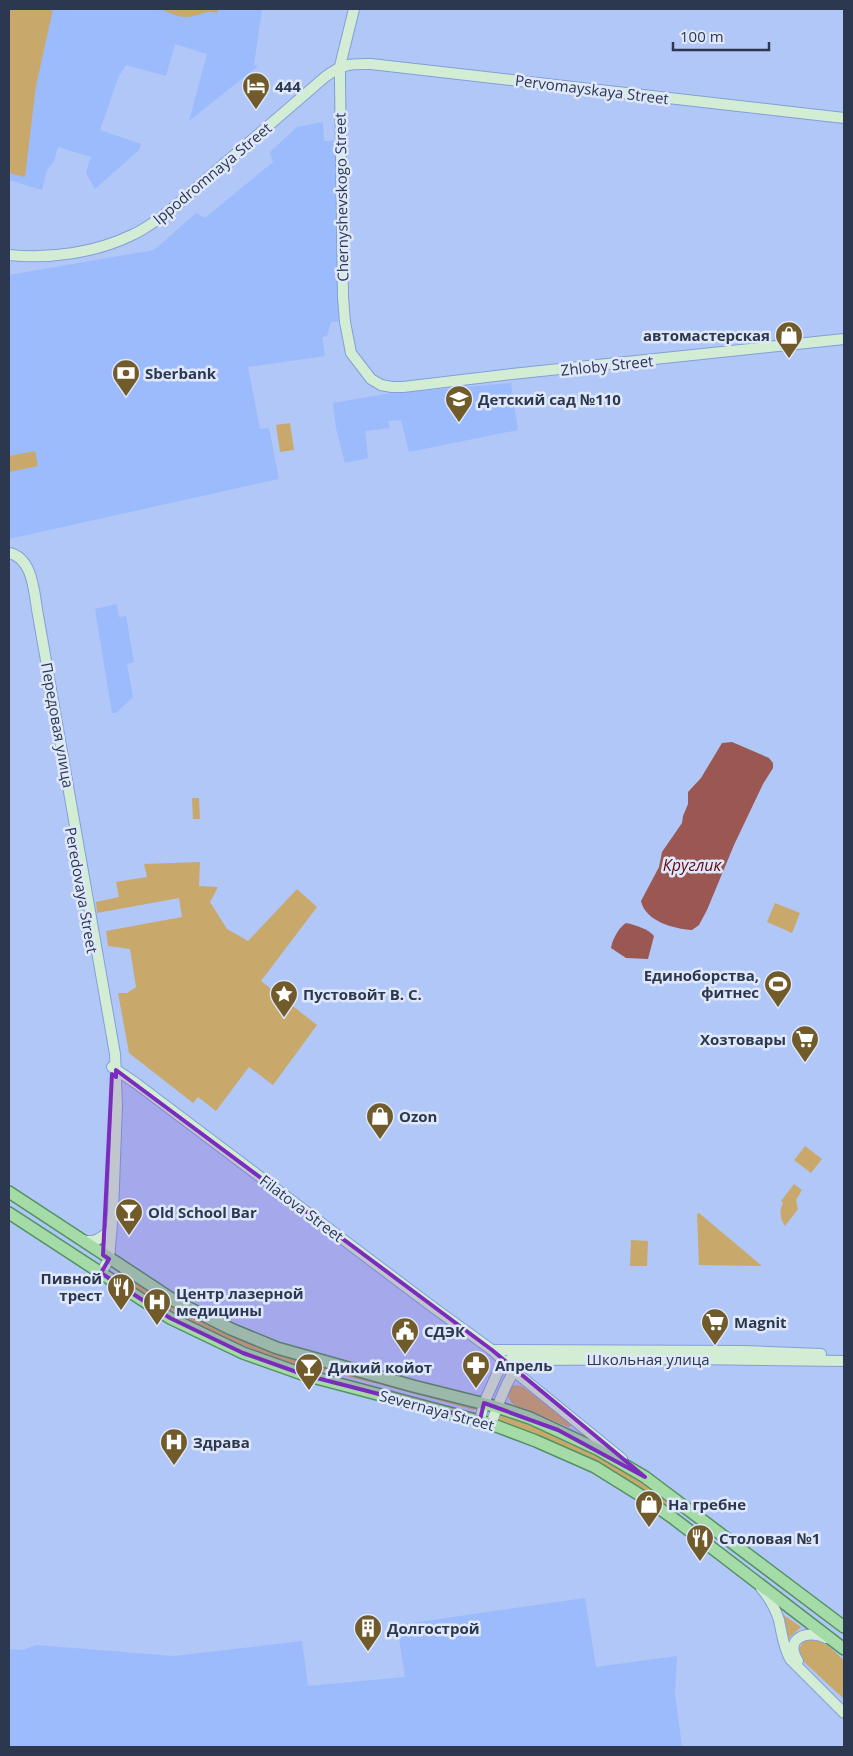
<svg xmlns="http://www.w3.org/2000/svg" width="853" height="1756" font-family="'Open Sans',sans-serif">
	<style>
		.built { fill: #9cbbfd }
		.green { fill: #c8a96b }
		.water { fill: #9b5752 }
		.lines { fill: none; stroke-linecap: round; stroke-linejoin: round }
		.secondary-casing { stroke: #849fd8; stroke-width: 12 }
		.primary-casing { stroke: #539262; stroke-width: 14 }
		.secondary { stroke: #d2edd3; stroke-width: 10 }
		.primary { stroke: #a4dba6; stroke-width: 11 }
		.marked { fill: #7b2cbf; fill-opacity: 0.2; stroke: #7b2cbf; stroke-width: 4; stroke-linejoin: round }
		.labels { text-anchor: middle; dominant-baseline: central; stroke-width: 5; stroke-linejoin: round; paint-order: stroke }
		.poi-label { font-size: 15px; font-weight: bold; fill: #2c3850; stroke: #dfe8fa; text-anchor: start }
		.street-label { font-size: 15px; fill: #2c3850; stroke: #dfe8fa }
		.water-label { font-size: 16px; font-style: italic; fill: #630910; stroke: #dfe8fa }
	</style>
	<rect width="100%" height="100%" fill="#b0c7f7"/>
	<g class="built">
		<path d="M9,9H262L254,65L258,66L189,121L207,54L175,44L166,76L126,65L118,78L100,130L141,144L139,150L95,189L86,173L91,157L58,147L54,161L47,170L42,190L9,180Z"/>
		<path d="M323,122L324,141H338L342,321L331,322L327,336L322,337L325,356L248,367L260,429L269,428L279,479L9,539V275L154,250L196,213L205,218L273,162L270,152L297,127Z"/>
		<path d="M511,383L518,430L409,452L401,420L388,421L390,428L365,431L368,458L345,463L336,428L333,403L385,394Z"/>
		<path d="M117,604L119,617L126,616L134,662L127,664L133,697L116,713H112L95,609Z"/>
		<path d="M585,1598L596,1667L677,1656L675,1694L682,1747H9V1649L23,1650L36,1645L174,1656L302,1641L308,1686L405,1677L397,1625Z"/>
	</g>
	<g class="green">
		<path d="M9,9H53L36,86L25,177L9,173Z"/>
		<path d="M161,9H218L217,13C206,10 203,14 193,16C182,19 171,14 161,9Z"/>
		<path d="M290,423L294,450L280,452L276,425Z"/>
		<path d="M35,451L38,466L9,472V456Z"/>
		<path d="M192,798H199L200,819H193Z"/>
		<path d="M200,862L199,886L218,887L210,902L227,929L248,941L297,889L317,907L261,981L317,1025L273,1085L249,1067L216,1111L198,1097L193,1103L129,1053L118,993H127L136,987L130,949L108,946L106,931L182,917L179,898L97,913L96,902L119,897L116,882L147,877L144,864Z"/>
		<path d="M775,903L800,913L792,933L767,922Z"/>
		<path d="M805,1146L822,1159L811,1173L794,1160Z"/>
		<path d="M794,1184L802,1190L796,1200L798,1209L785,1226C780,1219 779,1210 783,1203L781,1201Z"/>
		<path d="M699,1213L762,1266L699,1265L697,1214Z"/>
		<path d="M631,1240L648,1241L647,1266H630Z"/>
		<path d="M118,1270L163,1299L196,1317L475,1407L474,1410C433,1399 391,1387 349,1377C331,1372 312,1370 294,1364C230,1344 173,1313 117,1278Z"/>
		<path d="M517,1385L523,1387L570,1423L571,1426L568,1427L514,1405L510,1401L506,1392L511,1386Z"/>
		<path d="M500,1415H502C567,1438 623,1466 678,1509V1510L673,1512C617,1470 567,1445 501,1421L498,1419Z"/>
		<path d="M782,1614L801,1627L789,1638H787Z"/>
		<path d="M814,1638L827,1645L844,1660V1699L803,1661L799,1649L803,1642Z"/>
	</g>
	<g class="water">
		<path d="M732,742L769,758L773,763V768L763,784L734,845L707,910L699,925L692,930C674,929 645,921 641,901L659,867L662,852L682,823L683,816L688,804V792L701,778L722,743Z"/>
		<path d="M626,923C636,925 648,929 654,936L648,959L626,958L611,948C612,940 619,927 626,923Z"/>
	</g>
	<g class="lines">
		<g class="secondary-casing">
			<g id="secondary">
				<path d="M354,9L340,66V81L343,297L345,322L351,353L371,379L381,385L392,387H403L512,374L844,339"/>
				<path d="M9,255C50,259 95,253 132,235C148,228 161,217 174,207L325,77C344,63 349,64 371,64L844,118"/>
				<path d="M9,553C34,558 34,595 38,615L115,1054L117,1105L113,1212L109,1259L101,1273"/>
				<path d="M112,1067L137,1084L430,1305L492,1350L514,1371L622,1459"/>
				<path d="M83,1240C93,1243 98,1240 107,1233"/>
				<path d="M492,1350L744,1351L821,1354"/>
				<path d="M480,1420L484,1403L500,1367L504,1363L525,1351"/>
				<path d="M491,1424C498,1406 509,1370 525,1360L690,1359L844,1361"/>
				<path d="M761,1588C769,1597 775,1608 779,1620C782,1634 783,1646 790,1659L844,1713"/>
				<path d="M798,1661C783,1638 808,1629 826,1638"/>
			</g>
		</g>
		<g class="primary-casing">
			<g id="primary">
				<path d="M9,1192L175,1301L231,1329L277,1348L413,1386L497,1407L530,1418L599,1450L645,1477L844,1627"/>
				<path d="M9,1213L170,1318L243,1353L305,1375L491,1424L536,1441L595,1467L640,1495L673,1518L844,1649"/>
			</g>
		</g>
		<use href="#secondary" class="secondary"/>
		<use href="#primary" class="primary"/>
	</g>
	<path class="marked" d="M116,1070L492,1350L645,1477L558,1430L484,1403L480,1420L305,1375L243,1353L170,1318L101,1273L109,1259L103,1255L112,1074L116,1077Z"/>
	<defs>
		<g id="hotel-pin" transform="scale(1.4375)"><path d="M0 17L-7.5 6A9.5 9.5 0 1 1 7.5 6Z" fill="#715b2a" stroke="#dfe8fa"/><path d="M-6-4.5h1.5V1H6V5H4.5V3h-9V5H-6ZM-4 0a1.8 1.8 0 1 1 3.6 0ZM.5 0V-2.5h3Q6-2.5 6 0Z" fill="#fff"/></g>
		<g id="shop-pin" transform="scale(1.4375)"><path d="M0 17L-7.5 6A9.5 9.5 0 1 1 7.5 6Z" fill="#715b2a" stroke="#dfe8fa"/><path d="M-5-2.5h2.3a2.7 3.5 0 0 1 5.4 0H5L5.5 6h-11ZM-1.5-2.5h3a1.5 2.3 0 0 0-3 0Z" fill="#fff"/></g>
		<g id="bank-pin" transform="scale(1.4375)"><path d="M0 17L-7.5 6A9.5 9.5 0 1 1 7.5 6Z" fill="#715b2a" stroke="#dfe8fa"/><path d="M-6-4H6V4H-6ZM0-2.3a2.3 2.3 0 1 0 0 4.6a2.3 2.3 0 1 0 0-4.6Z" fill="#fff"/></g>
		<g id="school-pin" transform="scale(1.4375)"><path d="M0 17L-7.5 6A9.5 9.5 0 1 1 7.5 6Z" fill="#715b2a" stroke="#dfe8fa"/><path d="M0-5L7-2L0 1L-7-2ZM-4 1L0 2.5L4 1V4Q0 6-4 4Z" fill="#fff"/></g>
		<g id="stadium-pin" transform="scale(1.4375)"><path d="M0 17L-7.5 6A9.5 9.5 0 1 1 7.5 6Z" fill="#715b2a" stroke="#dfe8fa"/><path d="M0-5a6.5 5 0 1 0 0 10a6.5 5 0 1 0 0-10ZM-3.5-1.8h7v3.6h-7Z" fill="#fff"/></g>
		<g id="sight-pin" transform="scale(1.4375)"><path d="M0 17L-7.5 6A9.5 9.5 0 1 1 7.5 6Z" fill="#715b2a" stroke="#dfe8fa"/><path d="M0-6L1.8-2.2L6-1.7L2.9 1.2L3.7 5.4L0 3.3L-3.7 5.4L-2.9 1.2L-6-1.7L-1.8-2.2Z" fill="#fff"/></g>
		<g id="supermarket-pin" transform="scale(1.4375)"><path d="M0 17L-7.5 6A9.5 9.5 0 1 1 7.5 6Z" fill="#715b2a" stroke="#dfe8fa"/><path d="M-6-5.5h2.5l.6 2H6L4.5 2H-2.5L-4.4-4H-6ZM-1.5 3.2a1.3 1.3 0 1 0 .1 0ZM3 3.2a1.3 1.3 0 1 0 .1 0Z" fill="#fff"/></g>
		<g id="bar-pin" transform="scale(1.4375)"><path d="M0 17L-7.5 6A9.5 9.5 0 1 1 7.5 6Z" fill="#715b2a" stroke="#dfe8fa"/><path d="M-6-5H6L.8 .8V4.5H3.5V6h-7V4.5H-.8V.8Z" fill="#fff"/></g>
		<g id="restaurant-pin" transform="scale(1.4375)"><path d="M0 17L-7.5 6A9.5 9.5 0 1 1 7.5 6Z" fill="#715b2a" stroke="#dfe8fa"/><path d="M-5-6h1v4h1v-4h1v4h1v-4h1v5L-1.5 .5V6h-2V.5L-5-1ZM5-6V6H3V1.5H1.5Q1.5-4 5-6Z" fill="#fff"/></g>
		<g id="hospital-pin" transform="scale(1.4375)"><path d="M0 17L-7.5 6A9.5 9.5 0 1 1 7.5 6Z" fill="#715b2a" stroke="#dfe8fa"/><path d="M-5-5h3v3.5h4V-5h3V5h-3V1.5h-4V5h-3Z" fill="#fff"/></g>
		<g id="civic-pin" transform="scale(1.4375)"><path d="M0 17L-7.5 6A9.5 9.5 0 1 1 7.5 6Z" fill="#715b2a" stroke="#dfe8fa"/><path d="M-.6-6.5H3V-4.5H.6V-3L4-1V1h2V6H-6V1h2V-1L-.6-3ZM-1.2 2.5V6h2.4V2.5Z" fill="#fff"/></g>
		<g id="pharmacy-pin" transform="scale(1.4375)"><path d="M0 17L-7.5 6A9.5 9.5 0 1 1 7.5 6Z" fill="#715b2a" stroke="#dfe8fa"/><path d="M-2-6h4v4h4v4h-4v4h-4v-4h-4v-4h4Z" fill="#fff"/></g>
		<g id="building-pin" transform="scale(1.4375)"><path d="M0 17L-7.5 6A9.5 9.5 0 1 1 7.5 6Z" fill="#715b2a" stroke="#dfe8fa"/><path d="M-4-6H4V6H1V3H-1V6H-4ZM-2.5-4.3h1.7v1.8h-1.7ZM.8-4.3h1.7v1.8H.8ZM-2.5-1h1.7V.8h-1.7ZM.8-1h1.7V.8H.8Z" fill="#fff"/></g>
	</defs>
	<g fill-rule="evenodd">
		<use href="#hotel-pin" x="256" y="86"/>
		<use href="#shop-pin" x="789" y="335"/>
		<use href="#bank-pin" x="126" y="373"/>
		<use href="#school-pin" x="459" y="399"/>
		<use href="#stadium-pin" x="778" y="984"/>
		<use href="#sight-pin" x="284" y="994"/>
		<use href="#supermarket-pin" x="805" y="1039"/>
		<use href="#shop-pin" x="380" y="1116"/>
		<use href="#bar-pin" x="129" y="1212"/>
		<use href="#restaurant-pin" x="121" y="1287"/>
		<use href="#hospital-pin" x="157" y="1302"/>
		<use href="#supermarket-pin" x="715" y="1322"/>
		<use href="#civic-pin" x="405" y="1331"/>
		<use href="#pharmacy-pin" x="476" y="1365"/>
		<use href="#bar-pin" x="309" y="1367"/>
		<use href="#hospital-pin" x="174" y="1442"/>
		<use href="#shop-pin" x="649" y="1504"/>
		<use href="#restaurant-pin" x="700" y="1538"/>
		<use href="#building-pin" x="368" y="1628"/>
	</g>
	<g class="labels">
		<g class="poi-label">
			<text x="275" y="86">444</text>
			<text x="770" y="335" text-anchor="end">автомастерская</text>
			<text x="145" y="373">Sberbank</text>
			<text x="478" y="399">Детский сад №110</text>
			<text x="759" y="975" text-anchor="end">Единоборства,<tspan x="759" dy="17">фитнес</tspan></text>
			<text x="303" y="994">Пустовойт В. С.</text>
			<text x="786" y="1039" text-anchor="end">Хозтовары</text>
			<text x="399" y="1116">Ozon</text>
			<text x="148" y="1212">Old School Bar</text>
			<text x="102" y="1278" text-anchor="end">Пивной<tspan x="102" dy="17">трест</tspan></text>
			<text x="176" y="1293">Центр лазерной<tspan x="176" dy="17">медицины</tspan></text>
			<text x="734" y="1322">Magnit</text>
			<text x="424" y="1331">СДЭК</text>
			<text x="495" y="1365">Апрель</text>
			<text x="328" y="1367">Дикий койот</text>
			<text x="193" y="1442">Здрава</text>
			<text x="668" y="1504">На гребне</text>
			<text x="719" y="1538">Столовая №1</text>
			<text x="387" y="1628">Долгострой</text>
		</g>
		<g class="street-label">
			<text transform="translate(592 89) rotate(7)">Pervomayskaya Street</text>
			<text transform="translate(212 173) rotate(-40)">Ippodromnaya Street</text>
			<text transform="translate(341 197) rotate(-91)">Chernyshevskogo Street</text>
			<text transform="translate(607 365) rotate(-6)">Zhloby Street</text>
			<text transform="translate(58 725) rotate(80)">Передовая улица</text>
			<text transform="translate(82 890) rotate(80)">Peredovaya Street</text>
			<text transform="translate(302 1208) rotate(37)">Filatova Street</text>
			<text x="648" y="1359">Школьная улица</text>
			<text transform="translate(437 1410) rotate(15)">Severnaya Street</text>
		</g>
		<g class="water-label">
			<text x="692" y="865">Круглик</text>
		</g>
	</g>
	<rect width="853" height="1756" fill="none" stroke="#2c3850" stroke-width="20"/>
	<path d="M673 42v8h96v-8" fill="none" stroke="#2c3850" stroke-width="2.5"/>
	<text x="680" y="42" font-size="15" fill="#2c3850" stroke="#dfe8fa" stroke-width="4" paint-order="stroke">100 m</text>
</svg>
